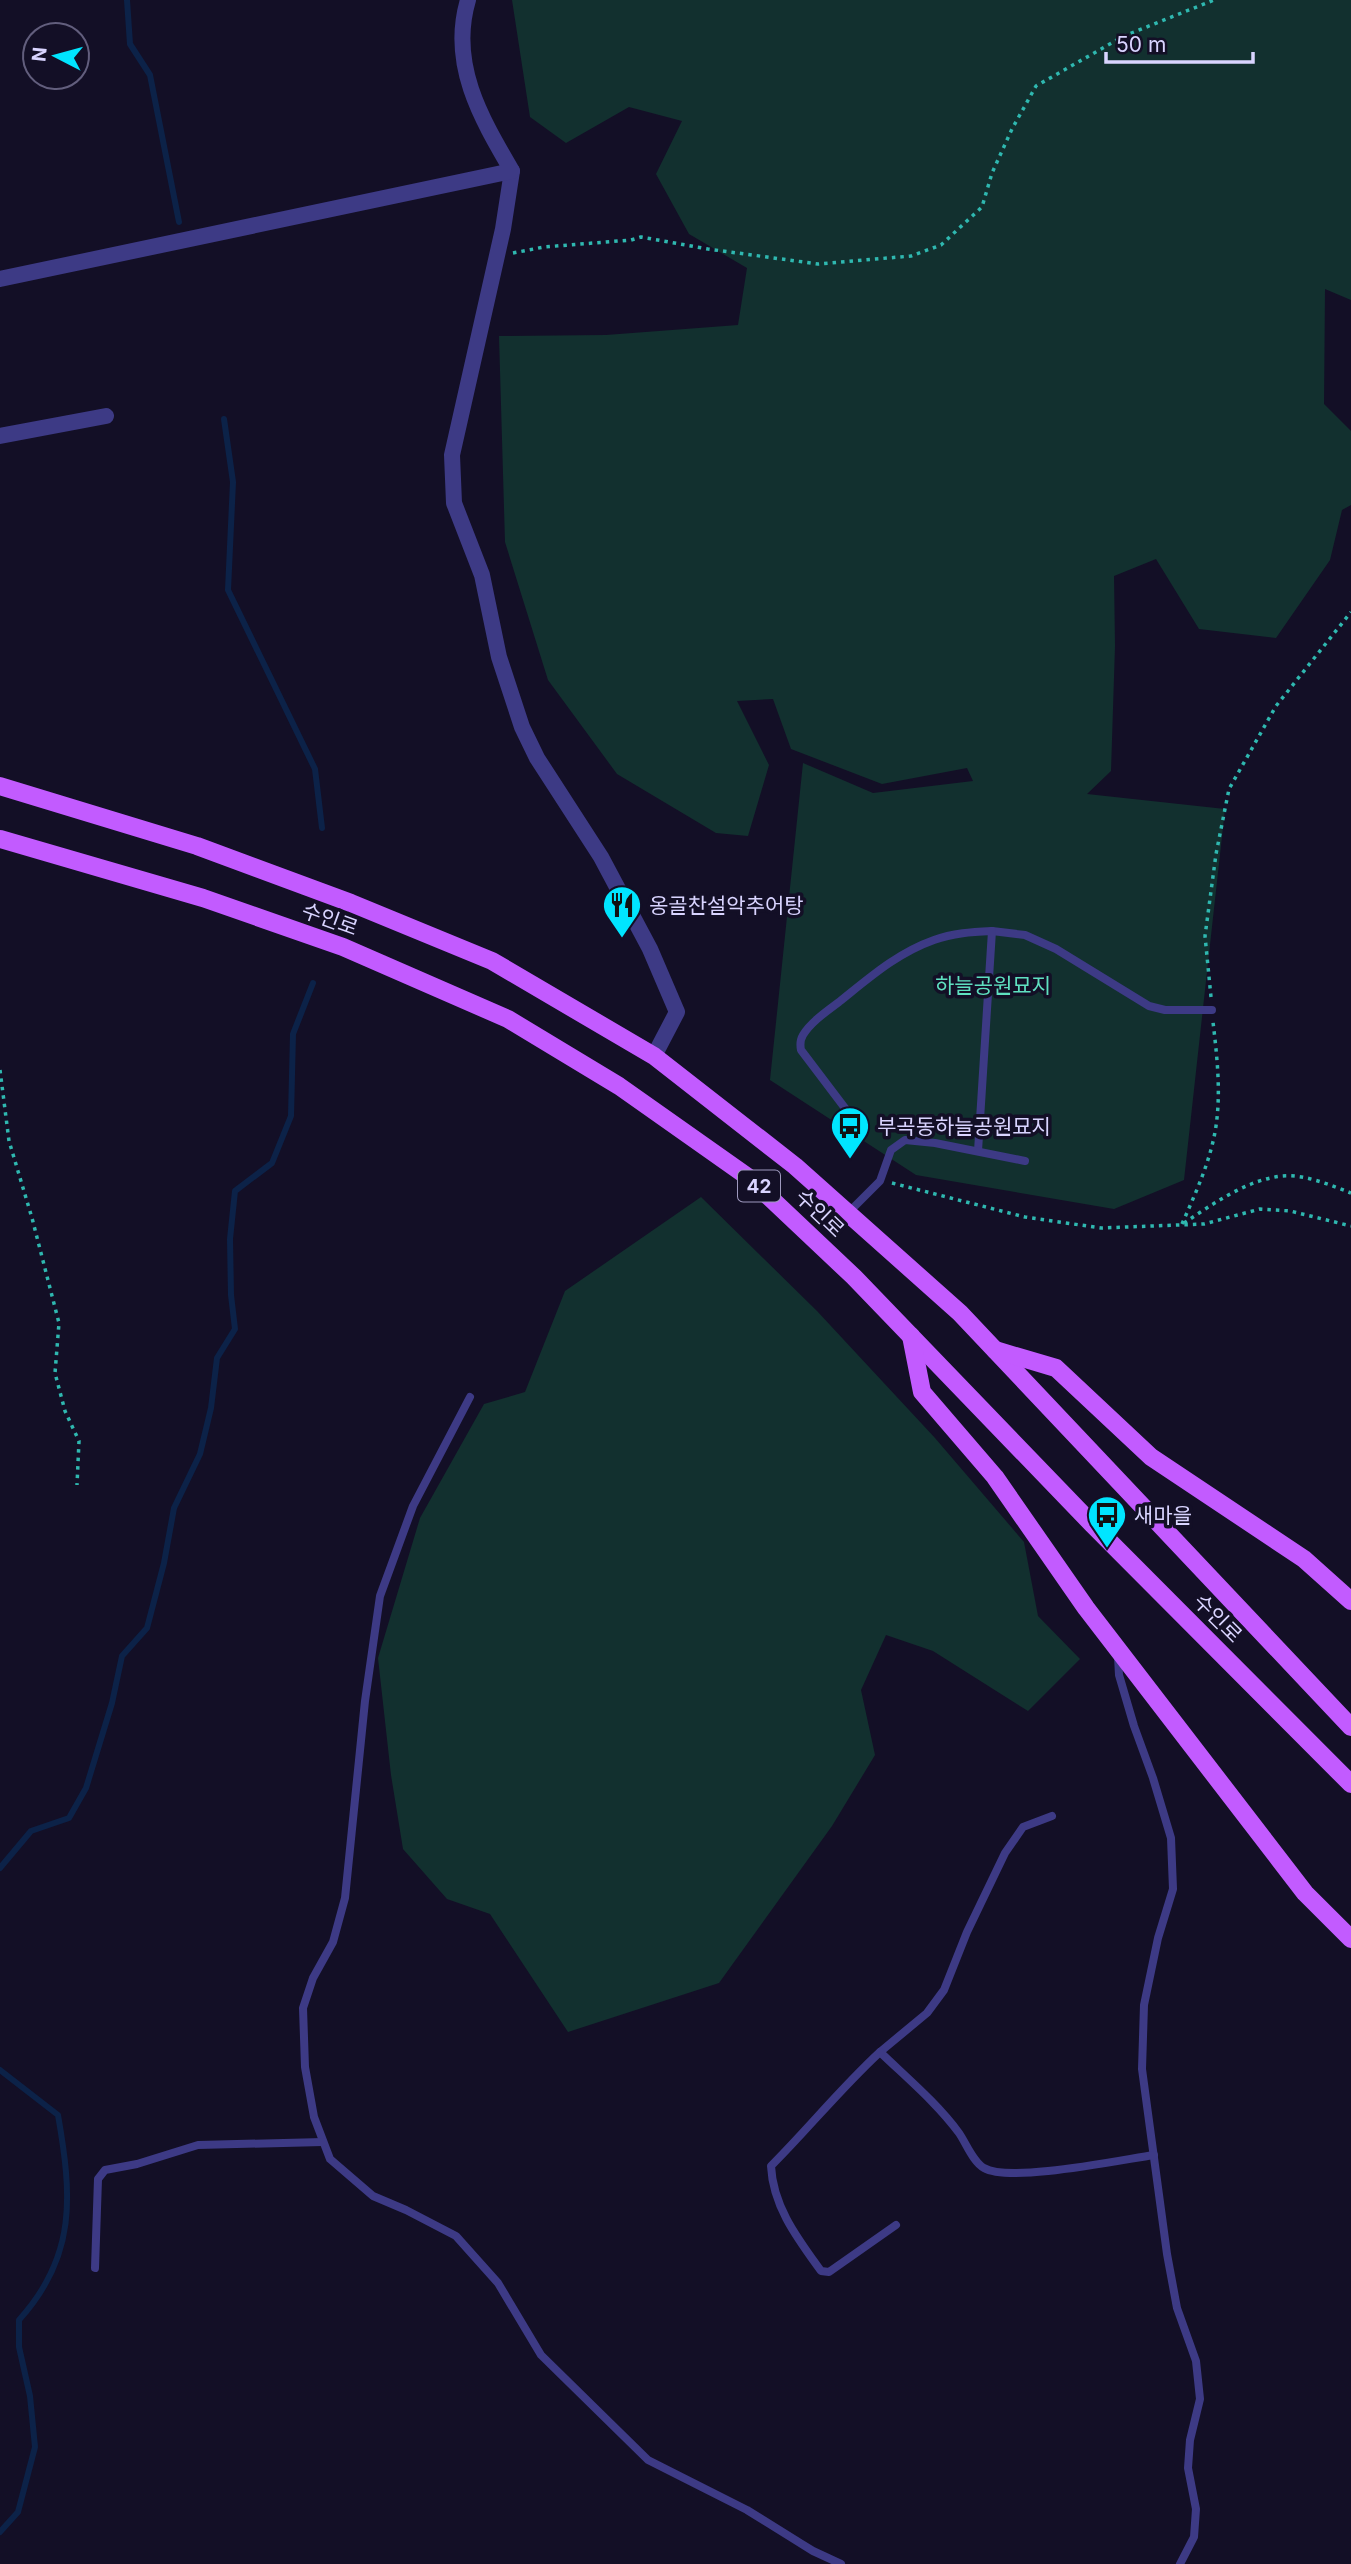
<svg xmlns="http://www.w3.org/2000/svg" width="1351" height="2564" font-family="Inter,'Noto Sans KR',sans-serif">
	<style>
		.green { fill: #12302f }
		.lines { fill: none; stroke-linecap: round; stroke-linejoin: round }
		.stream { stroke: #0c2248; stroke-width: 6 }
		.path { stroke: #2fb8b0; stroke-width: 3.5; stroke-dasharray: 3.5 5; stroke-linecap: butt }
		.lane { stroke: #3d3a85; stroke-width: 8 }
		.street { stroke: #3d3a85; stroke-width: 16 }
		.primary { stroke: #c25bff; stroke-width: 18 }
		.labels { text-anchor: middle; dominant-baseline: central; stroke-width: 7; stroke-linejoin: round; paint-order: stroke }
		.shield { fill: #130f26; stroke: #9e99be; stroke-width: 2 }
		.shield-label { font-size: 19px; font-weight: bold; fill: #d9d4ff }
		.poi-label { font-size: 21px; fill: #d9d4ff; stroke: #130f26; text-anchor: start }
		.street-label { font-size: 21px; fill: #d9d4ff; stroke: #130f26 }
		.park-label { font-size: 21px; fill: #5fe0c0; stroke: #130f26 }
	</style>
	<rect width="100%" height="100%" fill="#130f26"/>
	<g class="green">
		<path d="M512,0H1351V300L1325,289L1324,404L1351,431V505L1342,510L1330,560L1276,638L1199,629L1156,559L1114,576L1115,646L1111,771L1087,794L1225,809L1184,1180L1114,1209L916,1175L770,1080L803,763L873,793L973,781L967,768L882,784L791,749L773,699L737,701L769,765L748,836L716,833L617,774L548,680L505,542L499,336L606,335L738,325L747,268L689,234L656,174L682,121L629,107L566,143L530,117Z"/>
		<path d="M701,1197L817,1311L935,1438L1024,1542L1038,1616L1080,1659L1028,1711L933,1651L886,1635L861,1690L875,1755L832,1826L719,1983L568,2032L490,1914L447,1899L403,1849L391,1775L378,1658L420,1518L484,1404L525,1392L565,1291Z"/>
	</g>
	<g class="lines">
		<g class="stream">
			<path d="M127,0L130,44L150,75L179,222"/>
			<path d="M224,419L233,482L228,590L315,769L322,828"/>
			<path d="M0,1868L31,1831L69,1818L86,1788L112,1703L122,1656L147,1628L164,1563L174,1508L200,1454L211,1408L217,1358L235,1329L231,1295L230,1239L235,1191L272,1163L291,1116L293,1034L313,983"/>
			<path d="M0,2070L58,2115C72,2195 77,2256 19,2320V2347L30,2396L35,2447L18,2512L0,2532"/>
		</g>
		<g class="path">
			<path d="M513,253L544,247L631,240L641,237L708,249L818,264L911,256L941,245L982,207L992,173L1012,129L1036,86L1124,36L1214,0"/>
			<path d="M1211,997L1205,936L1216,854L1229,789L1276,706L1351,612"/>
			<path d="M0,1070L9,1141L32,1218L59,1323L55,1373L65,1411L79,1441L77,1485"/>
			<path d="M892,1183L1025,1217L1101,1228L1204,1224L1260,1209L1290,1211L1351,1226"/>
			<path d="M1184,1223C1213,1204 1246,1180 1282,1176C1305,1174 1330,1185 1351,1193"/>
			<path d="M1182,1224C1196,1192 1211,1160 1216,1126C1221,1092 1217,1056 1213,1022"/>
		</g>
		<g class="lane">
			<path d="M992,931L1025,935L1056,949L1149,1006L1165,1010H1212"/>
			<path d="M854,1120L801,1050C800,1045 800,1040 803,1035C811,1022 827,1011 839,1002C869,978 897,953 934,940C953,933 972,932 992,931L978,1151"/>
			<path d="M848,1213L880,1181L891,1150L905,1140L935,1143L1025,1161"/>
			<path d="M470,1397L413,1506L380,1596L365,1701L345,1898L333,1942L313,1978L303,2008L305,2067L314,2117L330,2159L373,2196L406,2210L456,2236L498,2283L541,2355L648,2460L747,2510L813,2551L841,2564"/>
			<path d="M1118,1657L1119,1675L1134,1726L1153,1778L1171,1838L1173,1889L1158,1938L1144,2005L1142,2069L1167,2254L1177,2308L1196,2361L1200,2399L1190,2440L1188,2468L1196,2509L1194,2537L1180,2564"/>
			<path d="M880,2052L927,2013L944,1990L967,1932L1005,1853L1023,1827L1052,1816"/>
			<path d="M896,2225L829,2272L821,2271C798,2239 773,2207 771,2166C808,2129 841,2088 880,2052C907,2078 937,2103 959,2133C966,2143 973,2162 984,2168C1010,2183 1120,2160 1154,2155"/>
			<path d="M95,2268L98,2179L105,2170L137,2164L198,2145L323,2142"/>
		</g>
		<g class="street">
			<path d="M512,171L503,229L452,455L454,503L482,575L499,657L522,727L537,758L601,857L650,949L677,1012L654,1056"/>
			<path d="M0,279L512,171C481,118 449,64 468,0"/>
			<path d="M0,436L106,416"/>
		</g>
		<g class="primary">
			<path d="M0,786L197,846L351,903L492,961L654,1056L795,1166L960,1313L1351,1727"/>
			<path d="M0,839L203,898L343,947L508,1019L619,1086L748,1177L854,1277L1092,1524L1351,1784"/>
			<path d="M911,1336L922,1392L995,1477L1086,1608L1305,1893L1351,1939"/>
			<path d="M995,1350L1056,1368L1151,1457L1304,1559L1351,1601"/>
		</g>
	</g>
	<defs>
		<g id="restaurant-pin" transform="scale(2.0125)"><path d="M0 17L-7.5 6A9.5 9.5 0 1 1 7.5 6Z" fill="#00e5ff" stroke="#130f26"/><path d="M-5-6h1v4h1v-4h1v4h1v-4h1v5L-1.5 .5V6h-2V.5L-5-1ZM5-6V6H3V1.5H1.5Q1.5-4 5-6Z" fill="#111"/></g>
		<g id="bus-pin" transform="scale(2.0125)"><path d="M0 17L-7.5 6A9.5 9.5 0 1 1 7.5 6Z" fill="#00e5ff" stroke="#130f26"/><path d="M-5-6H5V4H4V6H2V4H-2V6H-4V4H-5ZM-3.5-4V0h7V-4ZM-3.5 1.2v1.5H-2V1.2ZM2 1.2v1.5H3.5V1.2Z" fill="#111"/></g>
	</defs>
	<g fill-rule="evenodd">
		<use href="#restaurant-pin" x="622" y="905"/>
		<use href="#bus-pin" x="850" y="1126"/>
		<use href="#bus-pin" x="1107" y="1515"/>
	</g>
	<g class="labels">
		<rect class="shield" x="738" y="1170.5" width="42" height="31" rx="5"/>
		<g class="shield-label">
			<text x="759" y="1186">42</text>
		</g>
		<g class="poi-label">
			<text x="649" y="905">옹골찬설악추어탕</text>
			<text x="877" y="1126">부곡동하늘공원묘지</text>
			<text x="1134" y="1515">새마을</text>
		</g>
		<g class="street-label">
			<text transform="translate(330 919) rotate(20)">수인로</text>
			<text transform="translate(820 1213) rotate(44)">수인로</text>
			<text transform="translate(1218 1618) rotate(45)">수인로</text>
		</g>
		<g class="park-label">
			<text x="993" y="985">하늘공원묘지</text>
		</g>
	</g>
	<g transform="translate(56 56) rotate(276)"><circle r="33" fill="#130f26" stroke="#625e7d" stroke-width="2"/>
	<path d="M0-5L12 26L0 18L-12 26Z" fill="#00e5ff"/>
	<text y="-10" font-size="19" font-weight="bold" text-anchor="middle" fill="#d9d4ff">N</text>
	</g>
	<path d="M1106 52v10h147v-10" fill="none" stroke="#d9d4ff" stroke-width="3.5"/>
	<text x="1116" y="52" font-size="21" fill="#d9d4ff" stroke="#130f26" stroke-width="5" paint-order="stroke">50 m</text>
</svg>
